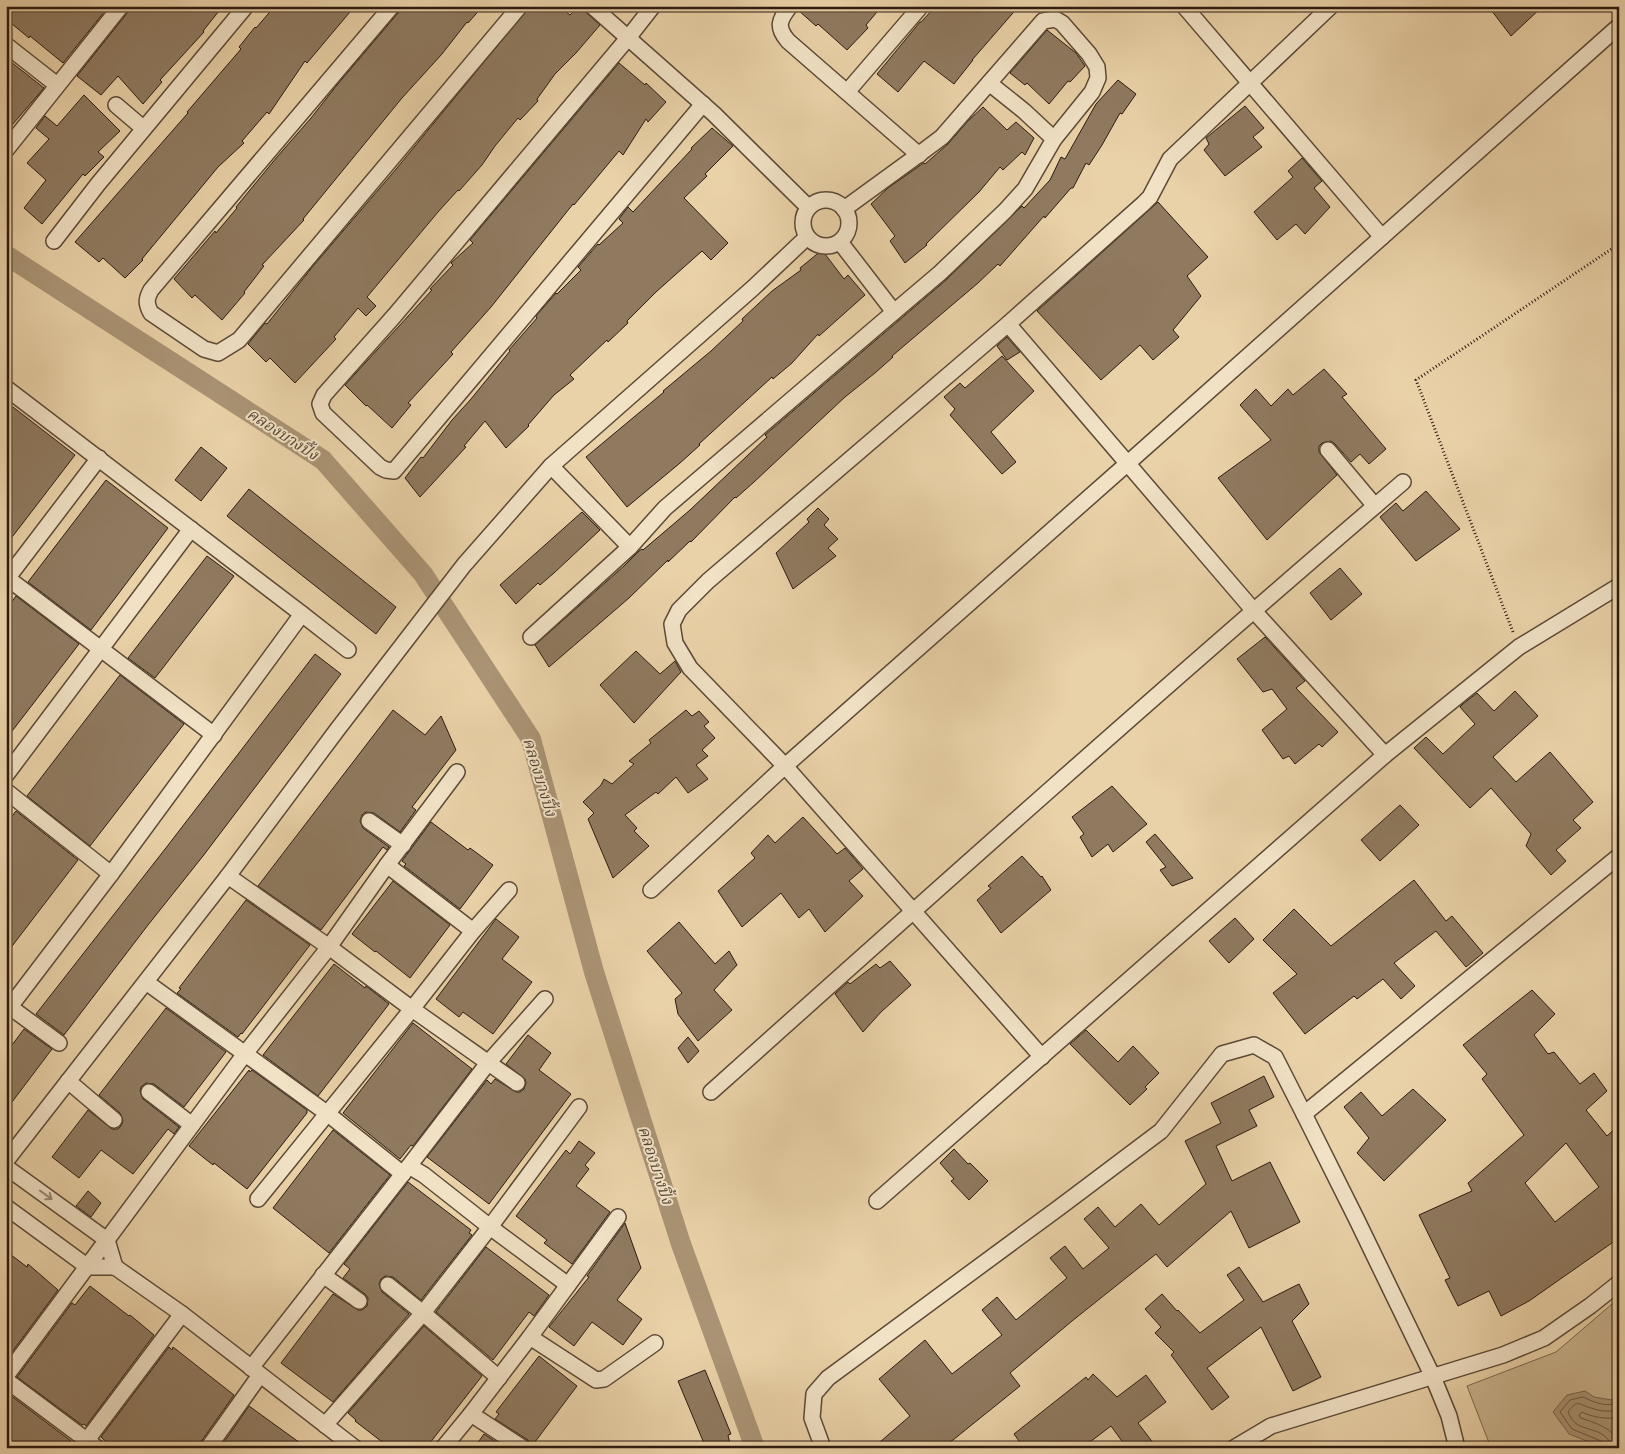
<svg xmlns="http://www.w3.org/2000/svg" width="1625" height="1454" font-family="'IM FELL Great Primer','Noto Serif Thai',serif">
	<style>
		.green { fill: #cab38e; stroke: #7c6750 }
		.water { fill: #aa9475; stroke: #78644d }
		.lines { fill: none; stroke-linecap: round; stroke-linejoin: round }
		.shore { stroke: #6c5843; stroke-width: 1 }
		.canal { stroke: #aa9475; stroke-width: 20 }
		.building { fill: #8f7a60; stroke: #2d1b11; fill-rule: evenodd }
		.street-casing { stroke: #5c4937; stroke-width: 18 }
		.path { stroke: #2d1b11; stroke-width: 3; stroke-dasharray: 1 2.5; stroke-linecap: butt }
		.street { stroke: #f1e2c6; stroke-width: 15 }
		.oneway { stroke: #998875 }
		.labels { text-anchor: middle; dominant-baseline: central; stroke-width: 4; stroke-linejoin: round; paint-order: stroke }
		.water-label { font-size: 16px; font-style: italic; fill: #594534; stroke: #f1e2c6 }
	</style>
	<rect width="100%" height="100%" fill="#ead2a8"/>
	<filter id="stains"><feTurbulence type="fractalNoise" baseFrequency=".004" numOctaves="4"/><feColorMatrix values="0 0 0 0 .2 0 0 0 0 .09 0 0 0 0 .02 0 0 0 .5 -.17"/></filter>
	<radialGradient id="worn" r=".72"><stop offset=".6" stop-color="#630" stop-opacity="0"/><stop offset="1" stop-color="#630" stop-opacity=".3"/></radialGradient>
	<path class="green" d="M1619,1298V1448H1491L1467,1386L1556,1352Z"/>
	<path class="water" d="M1619,1390V1448H1604L1569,1434L1553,1412L1567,1395L1585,1391L1594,1397L1612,1400Z"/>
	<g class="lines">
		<g class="shore">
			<path d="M1604,1448V1444L1601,1441L1572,1429L1560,1412L1570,1400L1583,1397C1592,1401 1611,1411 1619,1399"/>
			<path d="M1611,1448C1610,1431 1590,1431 1578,1425C1573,1422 1570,1417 1568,1412C1578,1398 1579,1405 1591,1408C1599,1411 1611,1413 1619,1409"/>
			<path d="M1618,1448C1617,1428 1597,1424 1581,1418L1579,1415L1582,1412C1592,1417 1607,1420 1619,1417"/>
		</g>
		<path class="canal" d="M6,255L323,460L423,574L531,739L594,972L681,1244L755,1448"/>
	</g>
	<g class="building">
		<path d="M6,6H109L63,63L30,36L29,38L6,19Z"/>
		<path d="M130,6H223L203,31L204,32L160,80L162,82L143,104L118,76L101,95L77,76L128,12Z"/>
		<path d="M275,6H355L307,63L305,61L269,114L267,112L242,141L244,143L218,167L142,259L143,260L125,278L103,258L99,262L75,242L188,113L187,112L241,49L239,47L255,27L256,28Z"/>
		<path d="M404,6H483L468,23L467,22L442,54L402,98L303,219L304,220L262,265L264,266L244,292L245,293L222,320L195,295L192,298L174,279L215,231L216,233L237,208L236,207L277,157L311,118L337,85Z"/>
		<path d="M530,6H558L570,15L579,6L600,25L576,53L555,74L537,99L538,101L520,120L518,118L495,146L482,165L459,191L458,190L438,212L367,297L376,306L366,316L358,308L334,337L336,339L295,383L270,358L266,362L248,344L265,323L267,324L314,265L397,168Z"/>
		<path d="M799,6H882L866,25L868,28L847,50L818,24L816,26L798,10Z"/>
		<path d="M936,6H970L978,13L984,6H1019L972,60H973L954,84L924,61L898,92L877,74L920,22H921Z"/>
		<path d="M1488,6H1543L1511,36Z"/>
		<path d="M1047,30L1076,53L1085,66L1070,82L1068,81L1049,104L1027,83L1025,85L1010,73Z"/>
		<path d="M6,58L44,88L6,132Z"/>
		<path d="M619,63L645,85L646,83L666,102L648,122L646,119L623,155L619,151L574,205L573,204L491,307L451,352L453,354L408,403L411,405L392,428L367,405L366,406L345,385L432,290L430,289L453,265L451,263L473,243L470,240Z"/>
		<path d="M1118,80L1136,94L1122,114L1120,113L1102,145L1089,165L1086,163L1073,188H1071L1045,218L1044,216L1000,266L998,264L978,283L892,356L893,357L875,373L845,397L754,482L736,498L735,497L691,542L690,541L668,562V560L629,598L549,667L535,645L624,566L639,551L642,549L643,550L690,510L767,437L765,435L946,280L1022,206L1024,208L1050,180L1061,157L1065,159L1096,104Z"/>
		<path d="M84,95L120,131L98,152L104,157L85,176L83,174L42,224L24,208L46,180L27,163L49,139L36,128L45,116L57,126Z"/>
		<path d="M1245,106L1264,128L1253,137L1262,147L1225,176L1204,150L1209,144L1206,138Z"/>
		<path d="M983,107L1007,130L1016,122L1034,138L1025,155L1022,152L1003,170L1000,167L979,192L926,244L927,245L905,263L890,241L895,236L871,204L888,188L922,164L924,163L925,164L948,144L967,122Z"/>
		<path d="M712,128L733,146L705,174L707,176L684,198L728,243L711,260L702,251L656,292L627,321L628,323L608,342L607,340L570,375L574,379L554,395L528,425L529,426L506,448L485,421L464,446L466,447L420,497L405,478L421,457L423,458L452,420L471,399L510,351L509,350L537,318L536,316L556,293L557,294L581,270L578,267L598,244L599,245L623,223L619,219L628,207L633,212L692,149L691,148Z"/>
		<path d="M1302,158L1322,181L1314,188L1330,207L1305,234L1296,224L1277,240L1254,212L1293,177L1288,171Z"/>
		<path d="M1158,202L1208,257L1187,276L1201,296L1173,330L1179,337L1153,360L1140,345L1101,380L1037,311Z"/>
		<path d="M822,250L844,279L848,275L865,295L819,336L818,334L792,363L773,379L772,377L699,444L700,445L680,463L627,507L586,457L664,392L663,391L711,351L743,321L742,319L772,291L801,270L800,268Z"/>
		<path d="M1007,337L1020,352L1007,360L997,346Z"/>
		<path d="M1002,356L1034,391L991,432L1016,462L1002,474L950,415L955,409L944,397L960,383L965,388Z"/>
		<path d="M1324,369L1347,394L1342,397L1386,449L1369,464L1360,454L1351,462L1335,444L1331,441L1322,443L1319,446V452L1337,475L1267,540L1218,478L1271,440L1240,405L1256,389L1271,406L1288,389L1293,395Z"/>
		<path d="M13,407L75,455L6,545V415Z"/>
		<path d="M201,447L227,468L201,501L175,480Z"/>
		<path d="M106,480L168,528L91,630L28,582Z"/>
		<path d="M249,489L396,607L376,634L227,516Z"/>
		<path d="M1426,491L1460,529L1416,561L1380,517L1396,503L1403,511Z"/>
		<path d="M818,508L829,519L824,525L838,539L828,548L836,556L793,589L776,553L809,522L807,519Z"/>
		<path d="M582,512L600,530L554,573L540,585L538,583L516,604L500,585Z"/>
		<path d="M207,556L234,576L155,678L128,658Z"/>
		<path d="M1340,568L1362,594L1331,620L1310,593Z"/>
		<path d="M16,596L79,644L6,739V610Z"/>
		<path d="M1265,637L1305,681L1296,688L1338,732L1322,747L1319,744L1295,764L1289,756L1283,759L1262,730L1287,709L1272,689L1263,692L1237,659Z"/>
		<path d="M636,651L660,674L675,661L681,672L634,723L600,685Z"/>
		<path d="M315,654L341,674L203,856L148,925L64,1035L36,1014L169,844Z"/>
		<path d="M120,675L184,724L90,846L27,796Z"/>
		<path d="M1515,691L1538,716L1493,757L1516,782L1550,752L1593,802L1573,820L1581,828L1556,850L1566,861L1551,875L1526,846L1531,834L1491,788L1470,808L1414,748L1426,737L1443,754L1475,724L1460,707L1463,704L1477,693L1494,711Z"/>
		<path d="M393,710L425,735L441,716L456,750L412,807L416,810L400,832L374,813L366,812L362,815L360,821L363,828L389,847L387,850L383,847L321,930L258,886Z"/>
		<path d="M686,710L692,716L699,711L709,722L704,726L715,738L702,750L708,756L696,765L708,779L688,793L676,777L658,794L656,792L625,815L637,828L634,831L649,846L613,878L588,819L594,813L583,802L601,785L604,779L612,784L634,764L629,761L651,743L649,740Z"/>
		<path d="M1112,786L1147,824L1113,852L1108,844L1092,857L1080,837L1084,834L1072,817Z"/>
		<path d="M1400,805L1419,825L1380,861L1361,840Z"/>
		<path d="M16,811L78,860L6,954V824Z"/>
		<path d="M803,817L837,854L845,848L863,869L849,881L863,896L825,932L809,909L799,918L781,893L742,927L718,891L755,858L751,853L768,835L775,843Z"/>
		<path d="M431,822L468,850L470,848L493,865L460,909L404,866L406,864L402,861Z"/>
		<path d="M1155,834L1193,878L1172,886L1160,870L1166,867L1146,842Z"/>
		<path d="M1022,856L1041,877L1042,876L1051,890L1001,933L977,900L991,888L988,886Z"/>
		<path d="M1414,880L1446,921L1452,916L1483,953L1466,967L1436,931L1394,963L1415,986L1401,999L1383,979L1357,999L1354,996L1305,1034L1273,993L1297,974L1263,940L1294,909L1331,946Z"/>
		<path d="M393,881L450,925L410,978L376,951L375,952L352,934Z"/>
		<path d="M246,900L310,945L242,1034L241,1033L238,1037L177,993L181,989L179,988Z"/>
		<path d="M1235,918L1254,939L1229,963L1209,941Z"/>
		<path d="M496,919L519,937L502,959L532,982L493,1034L463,1012L459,1017L436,999Z"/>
		<path d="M679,922L715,964L729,951L737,965L714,990L732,1010L698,1041L678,1014L675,999L682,993L647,951Z"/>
		<path d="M890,961L911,985L881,1012L863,1032L835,994L848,982L850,984L876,964L880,968Z"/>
		<path d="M334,964L365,988L366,986L389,1004L318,1096L263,1055Z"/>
		<path d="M1532,990L1555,1014L1534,1035L1548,1054L1554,1052L1580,1084L1594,1073L1607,1091L1586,1110L1607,1136L1619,1125V1238L1529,1301L1501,1316L1489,1291L1458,1306L1445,1280L1450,1278L1419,1215L1472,1191L1468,1183L1524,1135L1482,1079L1487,1074L1463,1045ZM1566,1143L1599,1187L1555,1222L1525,1183Z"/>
		<path d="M166,1008L226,1052L184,1107L154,1084L146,1083L141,1087L140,1091L143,1099L179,1127L174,1134L168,1129L133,1174L101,1150L79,1178L52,1157L88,1110L112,1129H118L121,1126L123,1121L120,1113L99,1095Z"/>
		<path d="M413,1023L472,1069L413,1146L411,1145L400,1159L343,1113Z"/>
		<path d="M24,1029L52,1049L6,1110V1053Z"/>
		<path d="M1086,1030L1118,1062L1133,1046L1159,1073L1145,1087L1147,1089L1130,1105L1070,1044Z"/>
		<path d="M528,1035L551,1053L539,1070L571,1094L489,1204L427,1157L487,1080L491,1084L495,1079L516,1092H520L524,1089L526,1083L525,1079L506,1064Z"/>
		<path d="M688,1037L699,1051L688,1063L678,1048Z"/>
		<path d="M249,1070L250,1072L252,1070L307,1110V1113L247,1189L214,1163L213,1165L189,1146Z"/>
		<path d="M1264,1076L1274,1097L1249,1110L1257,1126L1216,1146L1232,1181L1270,1162L1300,1222L1249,1248L1231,1211L1167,1267L1156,1254L1072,1321L1010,1373L1020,1386L943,1448H873L910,1416L879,1379L925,1340L952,1374L1002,1335L982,1310L997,1297L1016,1320L1067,1278L1050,1258L1065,1246L1083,1269L1109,1248L1084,1219L1098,1207L1115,1227L1141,1204L1159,1225L1206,1184L1185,1141L1221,1123L1211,1103Z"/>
		<path d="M1413,1089L1446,1120L1384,1181L1357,1153L1369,1138L1344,1107L1361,1092L1382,1116Z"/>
		<path d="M333,1130L390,1175L329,1253L273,1208Z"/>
		<path d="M579,1141L595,1153L585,1165L589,1169L576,1186L610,1212L572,1264L544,1243L547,1240L516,1216L566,1150L570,1154Z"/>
		<path d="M954,1149L968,1164L970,1163L988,1181L969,1200L951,1181L954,1179L940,1163Z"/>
		<path d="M408,1182L471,1230L469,1233L472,1235L421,1300L393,1277L385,1276L381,1279L379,1284L382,1292L409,1314L333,1402L281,1363L333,1294L358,1310H362L367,1306L368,1298L365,1294L343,1278L350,1269L344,1264Z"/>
		<path d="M88,1191L101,1203L91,1217L76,1206Z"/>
		<path d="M625,1223L641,1268L617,1300L642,1319L623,1345L592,1322L574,1346L549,1327L589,1277L587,1276Z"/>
		<path d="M486,1247L549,1295L534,1316L529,1312L493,1360L436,1312Z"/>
		<path d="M6,1251L27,1267L28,1264L58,1290L6,1360Z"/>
		<path d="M1239,1267L1263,1302L1299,1284L1309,1304L1292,1321L1321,1377L1293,1391L1261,1327L1207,1368L1229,1397L1212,1410L1171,1355L1174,1352L1155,1333L1161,1327L1145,1309L1162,1294L1177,1311L1178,1310L1200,1333L1244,1300L1227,1275Z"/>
		<path d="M90,1286L129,1316L130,1315L154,1335L86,1426L84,1424L82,1425L17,1377L72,1303L75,1305Z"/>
		<path d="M424,1326L482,1376L426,1448H390L355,1421L356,1420L348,1413Z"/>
		<path d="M169,1347L172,1350L173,1347L234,1395L200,1443L199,1448H113L101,1437Z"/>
		<path d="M539,1356L577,1386L532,1446L528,1440L495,1419L499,1414L496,1412Z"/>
		<path d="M705,1370L731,1434L728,1435L731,1448H706L678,1381Z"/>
		<path d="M1093,1374L1117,1397L1146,1375L1166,1402L1138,1423L1157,1448H1127L1111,1426L1082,1448H1024L1014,1434L1086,1377L1088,1380Z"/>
		<path d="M6,1392L71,1441L66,1448H6Z"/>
		<path d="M249,1406L307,1448H220Z"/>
		<path d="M484,1434L505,1448H474Z"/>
	</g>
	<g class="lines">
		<g class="street-casing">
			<g id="street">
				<path d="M392,6L151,290C146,299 146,304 151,313L204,349L218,353L239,340L520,6"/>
				<path d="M592,6L714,114L808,207"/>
				<path d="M653,6L628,38L395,315L324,395L320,404L323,413L380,467L386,470L394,471L703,104"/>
				<path d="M790,6C779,20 776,27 788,41L919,155"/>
				<path d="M1184,6L1382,237"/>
				<path d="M6,45L57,85"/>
				<path d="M989,83L1024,111L1054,139"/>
				<path d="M847,92L921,6"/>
				<path d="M116,105L143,128"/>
				<path d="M6,150L121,6"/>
				<circle cx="826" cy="223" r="23"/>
				<path d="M844,209L910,161L942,137L1043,21L1055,19L1062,23L1089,54L1097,67L1098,78L1092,92L1054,139L1025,189L1005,211L940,273L894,312"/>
				<path d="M54,241L98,184L246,6"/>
				<path d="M1008,324L1254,611L1385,755"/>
				<path d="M6,388L302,614L348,650"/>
				<path d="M1328,450L1375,506"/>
				<path d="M551,466L630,547"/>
				<path d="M6,577L214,735"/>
				<path d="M6,580L99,458"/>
				<path d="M531,637L630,547L665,508L894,312L840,242"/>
				<path d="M6,775L191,529"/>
				<path d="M6,791L111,874"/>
				<path d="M369,821L403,845"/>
				<path d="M387,865L473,931"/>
				<path d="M228,876L329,947L412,1009L258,1199"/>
				<path d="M509,890L473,931L412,1009L517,1083"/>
				<path d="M651,890L785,766L1128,463L1619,26"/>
				<path d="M146,982L328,1114L403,1174"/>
				<path d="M6,1004L59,1043"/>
				<path d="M6,1012L111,874L302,614"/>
				<path d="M1042,1057L785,766L690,668L675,643L672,624L679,610L708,581L1008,324L1143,204L1150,197L1170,159L1331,6"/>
				<path d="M68,1081L114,1120"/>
				<path d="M149,1092L192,1125"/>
				<path d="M711,1092C940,887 1169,682 1403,482"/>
				<path d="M1304,1114L1619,856"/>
				<path d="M6,1161L228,876L337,730L464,565L551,466L753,288L807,237"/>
				<path d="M409,1166L488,1063L545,999"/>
				<path d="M6,1167L107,1240L115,1267H88L6,1207"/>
				<path d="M877,1201L1385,755L1519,647L1619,586"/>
				<path d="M115,1267L182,1314L355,1448"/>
				<path d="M323,1275L359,1301"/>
				<path d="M388,1285L423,1313L499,1378"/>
				<path d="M530,1337L618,1217"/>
				<path d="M251,1368L409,1166L424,1175L490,1227L568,1285"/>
				<path d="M6,1376L244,1055L329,947L387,865L457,772"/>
				<path d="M6,1380L97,1448"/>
				<path d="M471,1414L523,1448"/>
				<path d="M325,1425L423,1313L490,1227L579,1107"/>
				<path d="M81,1448L182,1314"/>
				<path d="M208,1448L260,1375"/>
				<path d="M443,1448L471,1414L530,1337L596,1380L604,1379L655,1343"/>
				<path d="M823,1448L812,1418L814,1394L828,1378L1060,1207L1161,1131L1222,1054L1254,1045L1275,1057L1304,1114L1356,1218L1433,1377L1449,1416L1457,1448"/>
				<path d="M1234,1448L1271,1426L1503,1355L1544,1338L1590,1306L1619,1283"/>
			</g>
		</g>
		<path class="path" d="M1513,632L1416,380L1619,244"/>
		<use href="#street" class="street"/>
	</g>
	<defs><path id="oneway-shaft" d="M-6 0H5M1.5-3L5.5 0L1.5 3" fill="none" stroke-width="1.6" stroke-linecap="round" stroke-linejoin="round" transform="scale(1.25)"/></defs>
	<use class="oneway" href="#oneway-shaft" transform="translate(46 1195) rotate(36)"/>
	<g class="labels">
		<g class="water-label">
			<text transform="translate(283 434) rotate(33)">คลองบางปิ้ง</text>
			<text transform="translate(540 777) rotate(73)">คลองบางปิ้ง</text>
			<text transform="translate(656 1165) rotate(72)">คลองบางปิ้ง</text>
		</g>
	</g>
	<rect width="1625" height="1454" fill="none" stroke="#ead2a8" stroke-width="25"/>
	<rect x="8" y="8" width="1610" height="1439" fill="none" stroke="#2d1b11" stroke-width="2.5"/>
	<rect x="12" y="12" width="1600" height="1429" fill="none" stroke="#2d1b11"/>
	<rect width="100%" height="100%" filter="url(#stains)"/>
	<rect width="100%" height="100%" fill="url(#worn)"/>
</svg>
